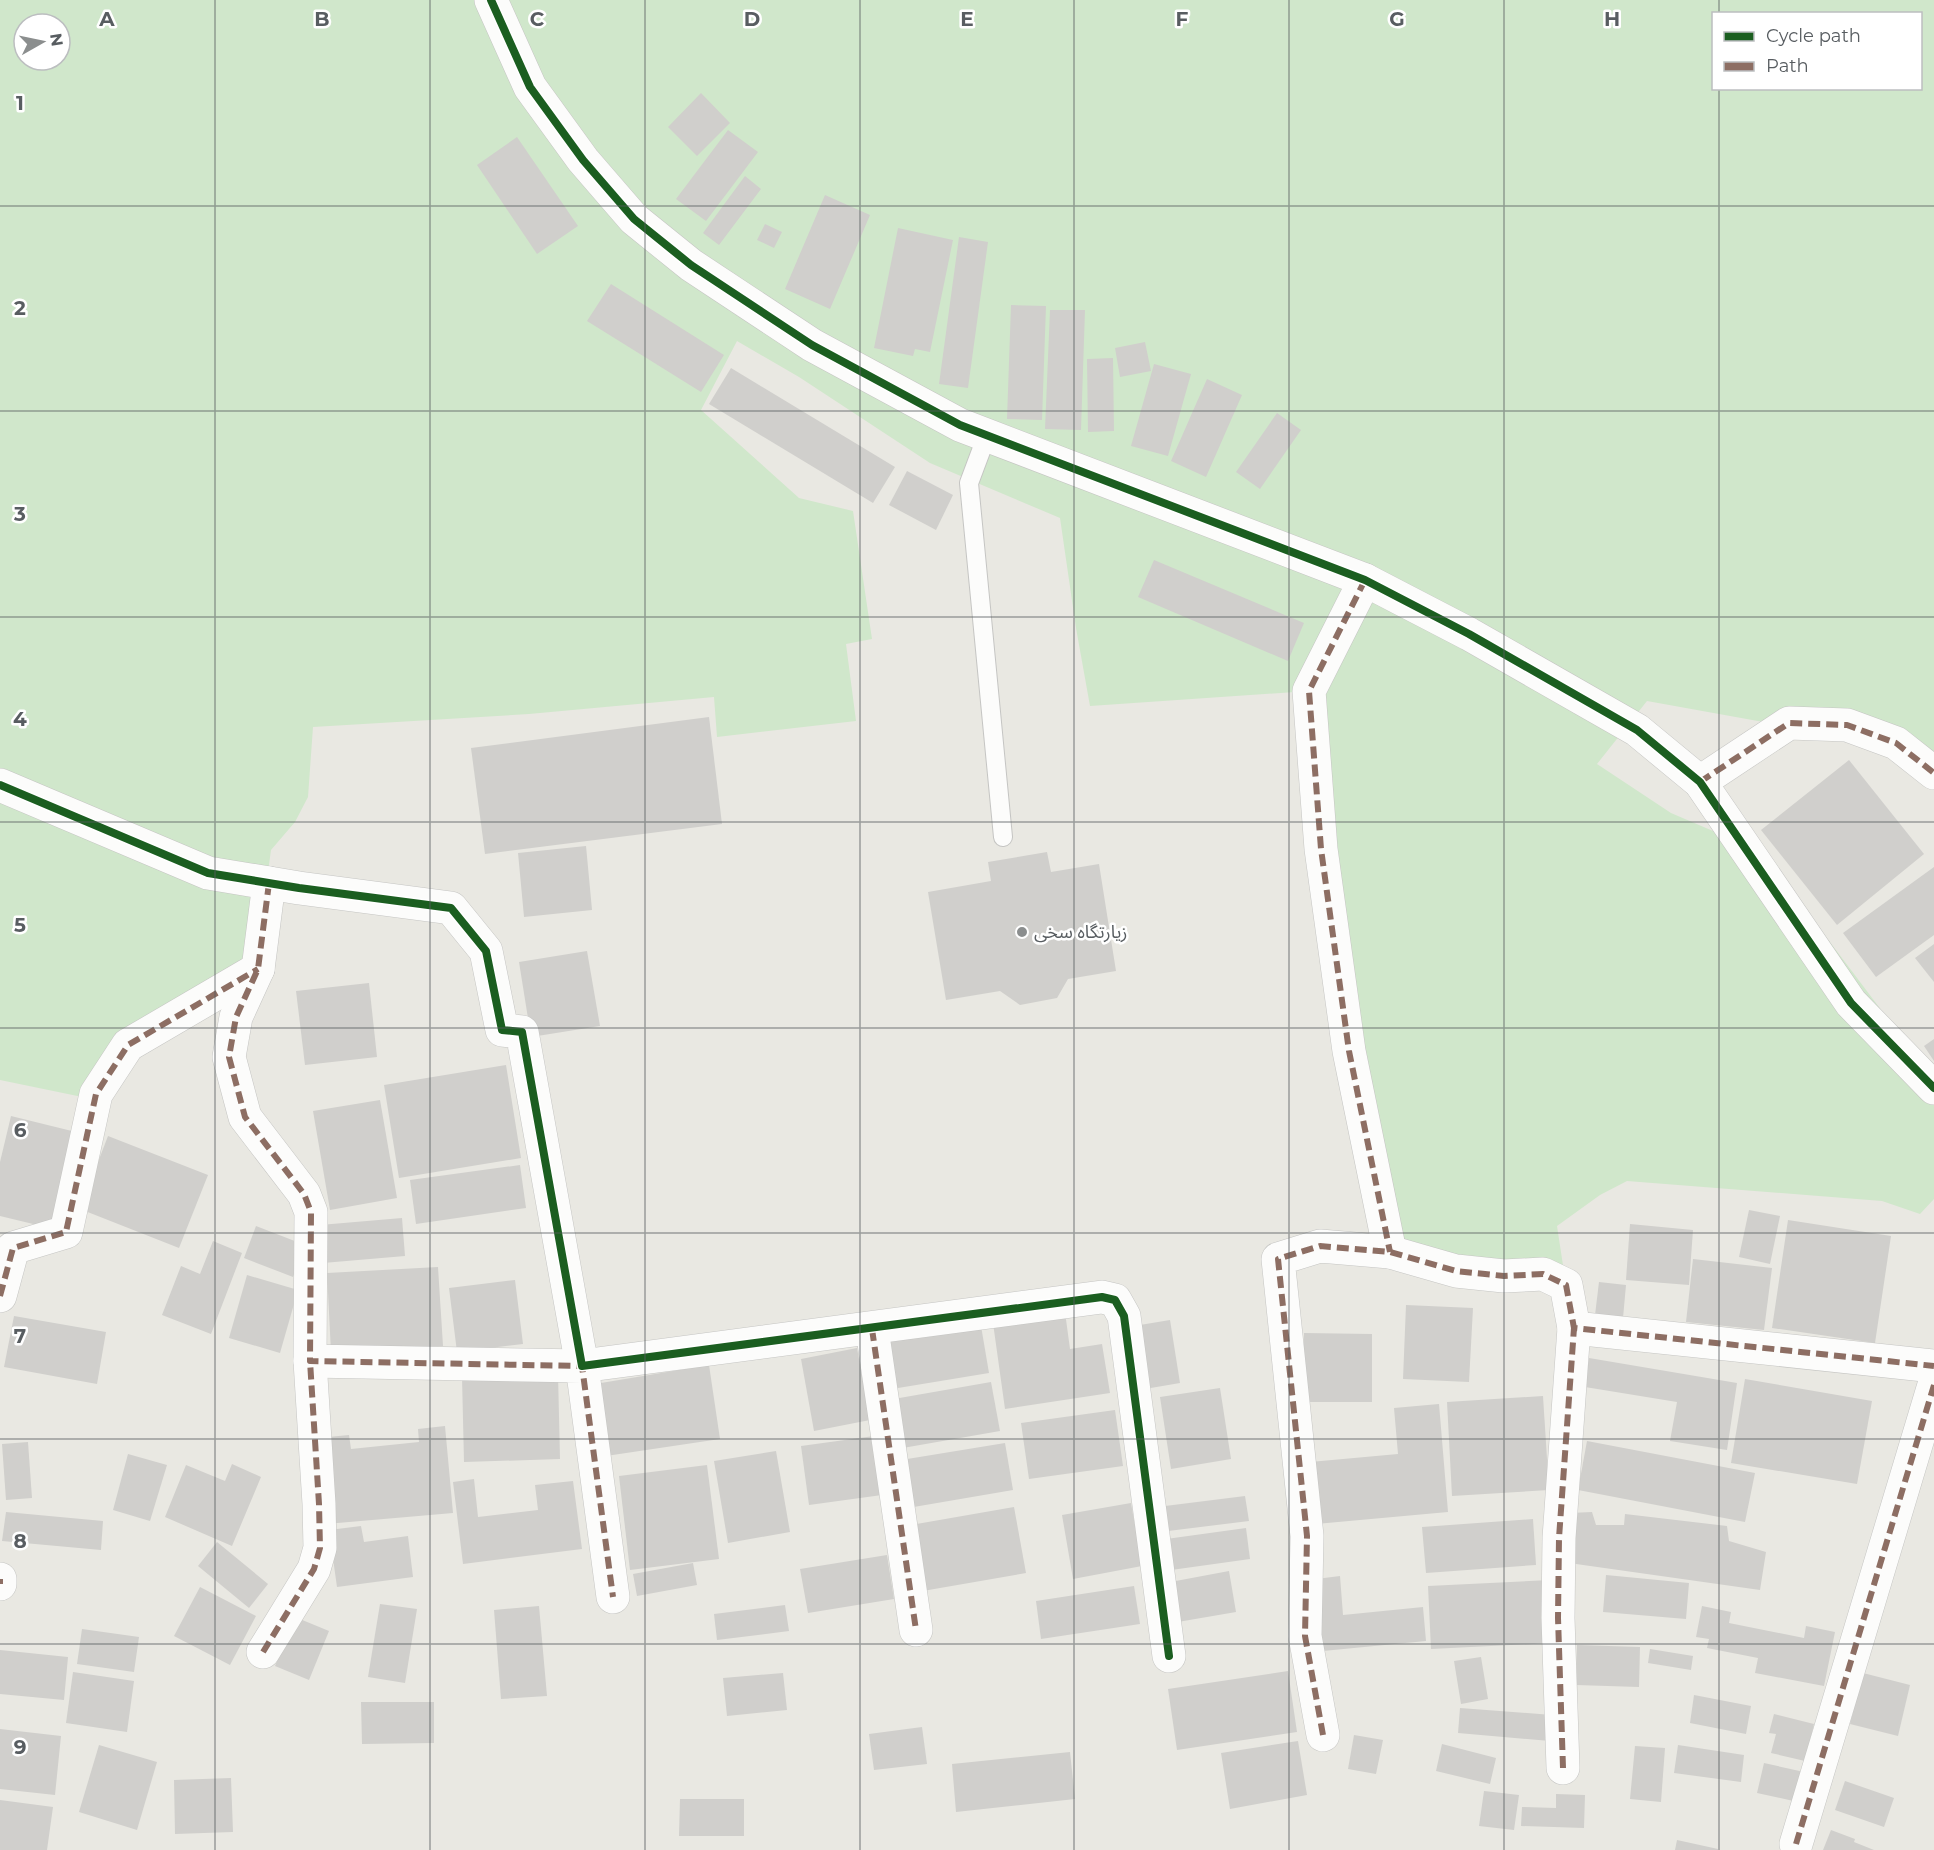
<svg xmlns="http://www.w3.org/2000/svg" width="1934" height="1850" font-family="Montserrat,'Noto Sans Arabic',sans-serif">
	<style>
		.green { fill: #d0e7cb; fill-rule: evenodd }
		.building { fill: #d0cfcc }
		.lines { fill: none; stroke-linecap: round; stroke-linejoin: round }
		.lane-casing { stroke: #c5c5c3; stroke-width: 20 }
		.street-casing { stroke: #c5c5c3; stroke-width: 34 }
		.lane { stroke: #fcfcfb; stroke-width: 18 }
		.street { stroke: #fcfcfb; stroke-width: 33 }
		.quiet { stroke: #8d6e63; stroke-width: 6; stroke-dasharray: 12 6; stroke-linecap: butt }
		.cycleway-casing { stroke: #fff; stroke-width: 11 }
		.cycleway { stroke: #1b5e20; stroke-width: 8 }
		.grid { fill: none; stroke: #585d61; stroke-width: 1.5; stroke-opacity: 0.55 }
		.poi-dot { fill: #8b8e8e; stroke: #fff; stroke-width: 2 }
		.labels { text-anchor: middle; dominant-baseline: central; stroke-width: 5; stroke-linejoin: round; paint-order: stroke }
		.poi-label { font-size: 18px; fill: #585d61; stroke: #fff; text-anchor: start }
		.grid-label { font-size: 20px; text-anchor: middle; font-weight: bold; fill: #585d61; stroke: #fff; stroke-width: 5; stroke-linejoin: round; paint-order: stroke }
	</style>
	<rect width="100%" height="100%" fill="#e9e8e2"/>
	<path class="green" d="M0,0H1934V753L1647,701L1597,764L1671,813L1762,852L1934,1080V1199L1920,1214L1882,1201L1627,1181L1600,1195L1557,1226L1566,1285L1390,1252L1309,691L1090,706L1076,628L1060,518L930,463L799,377L737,341L701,410L799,498L853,511L872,639L846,644L856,721L717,737L714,697L529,714L313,727L308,797L295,822L271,850L253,981L137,1045L92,1099L0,1080ZM1714,14H1920V88H1714ZM24,24H60V60H24Z"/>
	<g class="building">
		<path d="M701,93L730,123L697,156L668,127Z"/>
		<path d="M728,130L758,152L706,221L676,199Z"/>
		<path d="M517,137L578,226L537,254L477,165Z"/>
		<path d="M745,176L761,189L719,245L703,233Z"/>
		<path d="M825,195L870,215L830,309L785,289Z"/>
		<path d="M765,224L782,232L774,248L757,240Z"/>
		<path d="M898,228L953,240L930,352L915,349L913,356L874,348Z"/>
		<path d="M959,237L988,242L968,388L939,384Z"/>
		<path d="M611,284L724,355L701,392L587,321Z"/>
		<path d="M1011,305L1046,306L1042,420L1007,419Z"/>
		<path d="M1050,310H1085L1081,430L1045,429Z"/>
		<path d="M1145,342L1151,371L1120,377L1115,348Z"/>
		<path d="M1113,358L1114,431L1088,432L1087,359Z"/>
		<path d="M1154,364L1191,374L1168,456L1131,446Z"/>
		<path d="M731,368L895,467L873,503L709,404Z"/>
		<path d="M1207,379L1242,395L1206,477L1171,461Z"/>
		<path d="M1277,413L1301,430L1260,489L1236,472Z"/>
		<path d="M907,471L953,495L936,530L889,505Z"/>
		<path d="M1154,560L1304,623L1288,661L1138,597Z"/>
		<path d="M709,717L722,824L485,854L471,748Z"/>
		<path d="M1849,760L1924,854L1837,925L1761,830Z"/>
		<path d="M586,846L592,910L524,917L518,853Z"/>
		<path d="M1047,852L1051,872L1099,864L1116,971L1068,979L1057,998L1020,1005L1000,991L946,1000L928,892L991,881L988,862Z"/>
		<path d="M1934,867V935L1876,977L1843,933Z"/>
		<path d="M1934,944V982L1915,958Z"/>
		<path d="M587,951L600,1026L531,1037L519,962Z"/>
		<path d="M369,983L377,1057L305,1065L296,991Z"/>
		<path d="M1934,1039V1061L1924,1046Z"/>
		<path d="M506,1065L521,1158L399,1178L384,1085Z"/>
		<path d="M380,1100L397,1198L330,1210L313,1111Z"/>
		<path d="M11,1116L80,1133L58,1230L0,1216V1162Z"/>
		<path d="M108,1136L208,1175L179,1248L80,1209Z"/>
		<path d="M520,1165L526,1208L416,1224L410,1180Z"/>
		<path d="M1749,1210L1780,1216L1770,1264L1739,1257Z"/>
		<path d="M402,1218L405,1256L323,1263L320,1225Z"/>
		<path d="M1788,1220L1891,1236L1875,1343L1772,1328Z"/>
		<path d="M1630,1224L1693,1230L1689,1285L1626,1280Z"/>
		<path d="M256,1226L305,1245L293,1277L244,1258Z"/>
		<path d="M213,1241L242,1253L211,1334L162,1315L181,1266L200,1274Z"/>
		<path d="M1693,1259L1772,1268L1764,1330L1686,1322Z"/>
		<path d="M438,1267L443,1346L331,1352L327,1273Z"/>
		<path d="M247,1275L298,1290L280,1353L229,1338Z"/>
		<path d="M515,1280L523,1344L457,1352L449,1288Z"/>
		<path d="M1599,1282L1626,1285L1623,1318L1595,1315Z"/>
		<path d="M1406,1305L1473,1308L1469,1382L1403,1379Z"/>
		<path d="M1065,1312L1070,1349L1102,1344L1110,1393L1005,1409L993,1323Z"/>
		<path d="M14,1316L106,1332L97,1384L4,1367Z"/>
		<path d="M980,1320L989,1373L892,1389L883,1336Z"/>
		<path d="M1170,1320L1180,1383L1139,1390L1128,1327Z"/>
		<path d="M1304,1333L1372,1334V1402H1304Z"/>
		<path d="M857,1348L870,1420L814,1431L801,1359Z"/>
		<path d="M1589,1358L1737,1383L1727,1450L1670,1441L1677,1402L1585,1387Z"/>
		<path d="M709,1365L720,1439L606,1456L595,1384Z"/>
		<path d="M558,1374L560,1459L464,1462L462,1377Z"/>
		<path d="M1745,1379L1872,1401L1857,1484L1731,1463Z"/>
		<path d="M991,1382L1000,1431L897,1449L888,1400Z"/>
		<path d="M1220,1388L1231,1459L1171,1469L1160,1397Z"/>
		<path d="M1543,1396L1549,1490L1452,1496L1447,1402Z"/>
		<path d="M1439,1404L1448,1512L1316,1524L1310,1462L1398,1454L1394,1408Z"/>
		<path d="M1115,1410L1123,1466L1029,1479L1021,1423Z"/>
		<path d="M445,1426L453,1513L326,1524L318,1438L349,1435L351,1449L419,1442L418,1429Z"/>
		<path d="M874,1436L882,1495L809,1505L801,1446Z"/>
		<path d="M1587,1441L1755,1473L1745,1522L1578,1490Z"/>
		<path d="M28,1442L32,1498L6,1500L2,1444Z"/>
		<path d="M1005,1443L1013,1490L902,1509L895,1461Z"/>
		<path d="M776,1451L790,1532L728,1543L714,1461Z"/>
		<path d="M128,1454L167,1465L150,1521L113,1510Z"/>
		<path d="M232,1464L261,1477L232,1546L165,1517L186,1465L225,1481Z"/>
		<path d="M707,1465L719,1559L630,1570L619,1476Z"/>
		<path d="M474,1479L478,1517L538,1510L535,1485L573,1481L582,1549L463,1564L453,1482Z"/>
		<path d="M1245,1496L1249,1521L1160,1532L1157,1507Z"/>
		<path d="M1131,1503L1142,1566L1073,1579L1062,1515Z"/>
		<path d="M1014,1507L1026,1573L917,1592L905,1526Z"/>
		<path d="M6,1512L103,1521L101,1550L2,1541Z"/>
		<path d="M1592,1512L1596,1525H1624L1625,1514L1727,1526L1729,1541L1766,1552L1760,1590L1569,1563L1570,1513Z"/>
		<path d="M1533,1519L1536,1565L1426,1573L1422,1527Z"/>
		<path d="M361,1526L364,1542L408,1536L413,1577L337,1587L329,1530Z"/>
		<path d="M1246,1528L1250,1559L1164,1571L1159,1540Z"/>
		<path d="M217,1542L268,1584L249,1608L198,1566Z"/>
		<path d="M887,1555L894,1599L808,1613L800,1569Z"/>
		<path d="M693,1563L697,1585L637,1596L633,1574Z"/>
		<path d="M1229,1571L1236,1612L1172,1623L1165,1583Z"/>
		<path d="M1606,1575L1689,1583L1686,1619L1603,1612Z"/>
		<path d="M1340,1576L1343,1615L1423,1607L1426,1641L1323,1651L1316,1579Z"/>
		<path d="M1550,1580L1553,1643L1431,1649L1428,1586Z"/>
		<path d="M1134,1586L1140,1624L1041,1639L1036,1601Z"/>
		<path d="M200,1587L256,1616L230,1665L174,1636Z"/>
		<path d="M380,1604L417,1609L405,1683L368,1677Z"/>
		<path d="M785,1605L789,1631L717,1640L714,1614Z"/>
		<path d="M539,1606L547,1696L501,1699L494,1610Z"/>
		<path d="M1702,1606L1731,1612L1729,1623L1804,1638L1806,1626L1835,1632L1824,1686L1755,1673L1758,1658L1707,1648L1709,1639L1696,1637Z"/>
		<path d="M295,1617L329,1631L309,1680L275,1666Z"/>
		<path d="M82,1629L139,1637L134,1672L77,1664Z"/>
		<path d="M1577,1645L1640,1647L1639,1687L1576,1685Z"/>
		<path d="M1650,1649L1693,1656L1691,1670L1648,1663Z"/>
		<path d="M0,1650L68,1657L64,1700L0,1694Z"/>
		<path d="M1481,1657L1488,1699L1461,1704L1454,1661Z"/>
		<path d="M1288,1671L1297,1732L1177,1750L1168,1689Z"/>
		<path d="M73,1672L134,1681L127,1732L66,1723Z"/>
		<path d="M783,1673L787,1710L727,1716L723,1678Z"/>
		<path d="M1863,1673L1910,1685L1898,1736L1850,1724Z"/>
		<path d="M1694,1695L1751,1706L1746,1734L1690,1723Z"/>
		<path d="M361,1702H434V1743L362,1744Z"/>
		<path d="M1460,1708L1552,1715L1550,1741L1458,1733Z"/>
		<path d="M1774,1714L1814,1724L1805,1761L1771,1753L1776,1734L1769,1733Z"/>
		<path d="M922,1727L927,1764L874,1770L869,1734Z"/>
		<path d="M0,1729L61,1736L55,1795L0,1789Z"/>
		<path d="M1354,1735L1383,1740L1376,1774L1348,1769Z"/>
		<path d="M1298,1741L1307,1795L1230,1809L1221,1753Z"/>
		<path d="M1442,1744L1496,1758L1490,1784L1436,1771Z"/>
		<path d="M99,1745L157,1762L137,1830L79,1812Z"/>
		<path d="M1678,1745L1744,1755L1741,1782L1674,1773Z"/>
		<path d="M1635,1746L1665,1748L1661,1802L1630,1799Z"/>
		<path d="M1070,1752L1075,1799L956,1812L952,1764Z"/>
		<path d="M1764,1763L1804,1772L1798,1802L1757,1793Z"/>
		<path d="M231,1778L233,1832L175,1834L174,1780Z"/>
		<path d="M1845,1781L1894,1798L1884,1827L1835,1810Z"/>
		<path d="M1484,1791L1519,1795L1514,1830L1479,1826Z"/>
		<path d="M1556,1794L1585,1795L1584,1828L1521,1826L1522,1807L1556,1808Z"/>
		<path d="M680,1799H744V1836H679Z"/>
		<path d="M0,1800L53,1807L47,1850H0Z"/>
		<path d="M1831,1830L1855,1839L1854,1842L1874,1850H1823Z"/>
		<path d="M1677,1840L1718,1849V1850H1675Z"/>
	</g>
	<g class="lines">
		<g class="lane-casing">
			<path id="lane" d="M987,435L969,483L1003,837"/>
		</g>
		<g class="street-casing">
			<g id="street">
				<path d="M491,0L530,87L583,160L634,219L691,265L812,345L960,425L1365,580L1469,634L1637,730L1700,782L1851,1003L1934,1088"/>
				<path d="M1365,580L1309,691L1321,849L1349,1051L1390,1252"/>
				<path d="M1700,782L1789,723L1847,725L1896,743L1934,773"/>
				<path d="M0,785L208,873L299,888L451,908L486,951L502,1030L522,1032L582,1366L1102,1297L1115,1300L1124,1316L1169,1656"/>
				<path d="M269,883L258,969L236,1017L229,1057L245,1117L304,1194L311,1212L310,1361L582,1366L613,1597"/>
				<path d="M0,1296L13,1248L66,1232L96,1094L128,1045L258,969"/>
				<path d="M872,1329L916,1630"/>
				<path d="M0,1579V1584"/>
				<path d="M263,1652L314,1569L320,1548L319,1504L310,1361"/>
				<path d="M1323,1735L1305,1636L1307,1536L1278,1259L1320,1246L1390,1252L1456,1271L1504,1276L1543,1274L1566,1285L1574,1328L1934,1366"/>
				<path d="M1563,1768L1558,1618L1559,1538L1574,1328"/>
				<path d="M1796,1844L1934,1385"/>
			</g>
		</g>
		<use href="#lane" class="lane"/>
		<use href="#street" class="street"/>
		<g class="quiet">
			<path d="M1365,580L1309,691L1321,849L1349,1051L1390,1252"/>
			<path d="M1700,782L1789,723L1847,725L1896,743L1934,773"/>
			<path d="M269,883L258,969L236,1017L229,1057L245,1117L304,1194L311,1212L310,1361L582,1366L613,1597"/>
			<path d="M0,1296L13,1248L66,1232L96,1094L128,1045L258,969"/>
			<path d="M872,1329L916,1630"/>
			<path d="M0,1579V1584"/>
			<path d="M263,1652L314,1569L320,1548L319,1504L310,1361"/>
			<path d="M1323,1735L1305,1636L1307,1536L1278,1259L1320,1246L1390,1252L1456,1271L1504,1276L1543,1274L1566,1285L1574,1328L1934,1366"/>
			<path d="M1563,1768L1558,1618L1559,1538L1574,1328"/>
			<path d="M1796,1844L1934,1385"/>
		</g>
		<g class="cycleway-casing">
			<g id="cycleway">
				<path d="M491,0L530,87L583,160L634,219L691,265L812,345L960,425L1365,580L1469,634L1637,730L1700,782L1851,1003L1934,1088"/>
				<path d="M0,785L208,873L299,888L451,908L486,951L502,1030L522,1032L582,1366L1102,1297L1115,1300L1124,1316L1169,1656"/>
			</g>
		</g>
		<use href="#cycleway" class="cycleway"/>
	</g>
	<path class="grid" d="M215,0V1850M430,0V1850M645,0V1850M860,0V1850M1074,0V1850M1289,0V1850M1504,0V1850M1719,0V14M1719,88V1850M0,206H1934M0,411H1934M0,617H1934M0,822H1934M0,1028H1934M0,1233H1934M0,1439H1934M0,1644H1934"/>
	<circle class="poi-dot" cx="1022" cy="932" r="6"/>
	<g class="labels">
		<g class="poi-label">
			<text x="1034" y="932">زیارتگاه سخی</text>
		</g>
	</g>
	<g class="grid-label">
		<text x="107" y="26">A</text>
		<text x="322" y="26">B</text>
		<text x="537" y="26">C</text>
		<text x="752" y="26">D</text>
		<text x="967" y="26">E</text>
		<text x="1182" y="26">F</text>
		<text x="1397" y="26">G</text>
		<text x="1612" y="26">H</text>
		<text x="20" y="110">1</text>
		<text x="20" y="315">2</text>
		<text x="20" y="521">3</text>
		<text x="20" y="726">4</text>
		<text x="20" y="932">5</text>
		<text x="20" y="1137">6</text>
		<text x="20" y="1343">7</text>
		<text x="20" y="1548">8</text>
		<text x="20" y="1754">9</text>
	</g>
	<rect x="1712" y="12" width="210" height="78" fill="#ffffff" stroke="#bcbec0" stroke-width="1.5"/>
	<rect x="1724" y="32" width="30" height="9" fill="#1b5e20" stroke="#bcbec0" stroke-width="1.5"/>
	<text x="1766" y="42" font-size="18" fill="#585d61">Cycle path</text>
	<rect x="1724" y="62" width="30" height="9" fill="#8d6e63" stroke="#bcbec0" stroke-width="1.5"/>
	<text x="1766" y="72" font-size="18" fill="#585d61">Path</text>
	<g transform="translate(42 42) rotate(81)"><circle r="28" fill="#ffffff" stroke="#bcbec0" stroke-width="1.5"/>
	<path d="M0-4.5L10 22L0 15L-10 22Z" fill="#8b8e8e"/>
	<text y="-9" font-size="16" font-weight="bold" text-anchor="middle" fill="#585d61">N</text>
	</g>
</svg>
